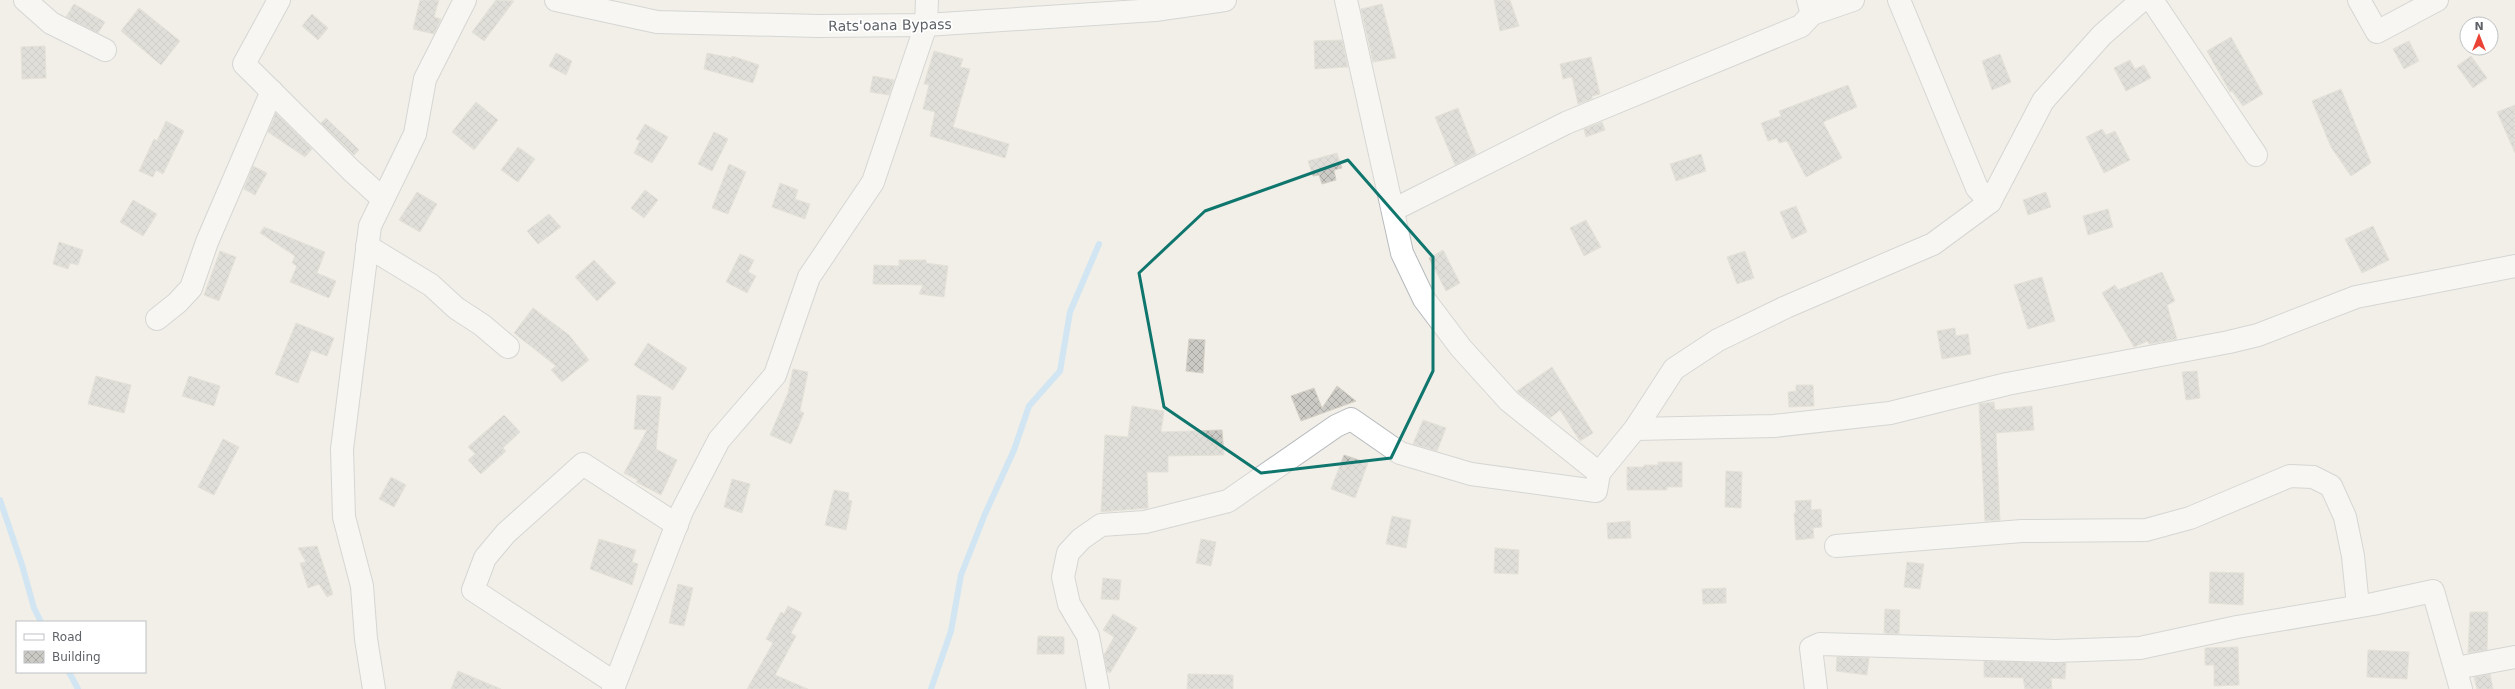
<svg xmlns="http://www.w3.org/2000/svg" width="2515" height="689" font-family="'DejaVu Sans',sans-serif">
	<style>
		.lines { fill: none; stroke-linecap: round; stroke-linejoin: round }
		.stream { stroke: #aadaff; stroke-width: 6 }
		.building { fill: url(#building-cross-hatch); stroke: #d6d1c6 }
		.minor-casing { stroke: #b5b8bc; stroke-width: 24 }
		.minor { stroke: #fff; stroke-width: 22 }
		.marked { fill: none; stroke: #0f766e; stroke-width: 3; stroke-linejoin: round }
		.labels { text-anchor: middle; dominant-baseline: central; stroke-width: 3.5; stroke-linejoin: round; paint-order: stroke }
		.street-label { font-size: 14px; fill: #5f6368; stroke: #fff }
	</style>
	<defs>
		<pattern id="building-cross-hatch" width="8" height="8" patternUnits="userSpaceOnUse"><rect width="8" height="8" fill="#cccac5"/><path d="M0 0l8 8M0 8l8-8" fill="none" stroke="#a9a8a4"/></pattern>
	</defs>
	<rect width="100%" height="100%" fill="#f1efe8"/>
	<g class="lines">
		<g class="stream">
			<path d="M0,500L22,565L34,608L41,622"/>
			<path d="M69,672L78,689"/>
			<path d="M931,689L951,631L961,575L985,514L1014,450L1029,406L1060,371L1070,312L1099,244"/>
		</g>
	</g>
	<g class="building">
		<path d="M420,0H439L434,17L441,19L434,34L413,29Z"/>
		<path d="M496,0L514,1L484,41L472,32Z"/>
		<path d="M1494,0H1510L1519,26L1500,31Z"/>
		<path d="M74,4L105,22L98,33L66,17Z"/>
		<path d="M1382,4L1396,58L1373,62L1361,9Z"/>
		<path d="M139,8L180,41L161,65L121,31Z"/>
		<path d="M312,14L328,28L318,40L302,26Z"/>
		<path d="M2231,37L2263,94L2243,106L2232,91L2230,92L2207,51Z"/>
		<path d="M1342,40L1348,67L1315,69L1314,41Z"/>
		<path d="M2409,41L2419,61L2404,69L2393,49Z"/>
		<path d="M45,46L46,78L22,79L21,47Z"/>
		<path d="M934,51L963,59L960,67L970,69L953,127L1009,144L1005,158L930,136L935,112L923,109L929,85L924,84Z"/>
		<path d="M556,53L572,61L566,75L549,66Z"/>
		<path d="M707,53L732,58V56L759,65L753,83L704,69Z"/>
		<path d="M2000,54L2011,82L1992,90L1982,61Z"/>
		<path d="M2471,56L2487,78L2473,88L2457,66Z"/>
		<path d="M1591,57L1600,94L1592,96V99L1578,104L1572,77L1563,79L1560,64Z"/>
		<path d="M2130,60L2135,69L2144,65L2151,78L2126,91L2114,68Z"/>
		<path d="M873,76L894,80L889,95L870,92Z"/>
		<path d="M1848,85L1857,107L1823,122L1842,158L1806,177L1787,141L1779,143L1777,138L1768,141L1761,123L1781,116L1779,111Z"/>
		<path d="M2341,89L2371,163L2351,176L2331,147L2312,101Z"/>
		<path d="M476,102L498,120L474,150L452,132Z"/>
		<path d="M2515,105V153L2497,112Z"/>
		<path d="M1458,108L1476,154L1455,165L1435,117Z"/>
		<path d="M276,113L312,149L305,157L268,132Z"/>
		<path d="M326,118L359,150L354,155L321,123Z"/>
		<path d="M166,121L184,131L163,174L156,170L153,177L139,171L154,139L157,141Z"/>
		<path d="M1602,122L1605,130L1586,137L1584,129Z"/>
		<path d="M645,124L668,137L652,163L634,153L640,141L636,139Z"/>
		<path d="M2102,129L2106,135L2115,131L2130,160L2104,173L2086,137Z"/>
		<path d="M714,132L728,139L712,171L698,164Z"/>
		<path d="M518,147L535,159L518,182L501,170Z"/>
		<path d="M1337,153L1342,168L1334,170L1336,180L1322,184L1319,175L1313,176L1308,161Z"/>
		<path d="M1701,154L1706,171L1676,181L1670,164Z"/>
		<path d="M729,164L746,172L728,214L712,208Z"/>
		<path d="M253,166L267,173L255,195L244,189Z"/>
		<path d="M780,183L798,190L795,199L810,204L805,219L772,207Z"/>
		<path d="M645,190L658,200L644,218L631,208Z"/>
		<path d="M417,192L437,204L420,232L399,220Z"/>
		<path d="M2046,192L2051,207L2028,215L2023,200Z"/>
		<path d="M133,200L157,214L143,236L120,222Z"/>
		<path d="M1796,206L1807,232L1792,239L1780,212Z"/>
		<path d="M2108,209L2113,227L2088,235L2083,216Z"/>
		<path d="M549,214L561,227L538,244L527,231Z"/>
		<path d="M1586,220L1601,247L1584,256L1570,228Z"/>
		<path d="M2373,226L2389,260L2362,273L2345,239Z"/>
		<path d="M264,227L325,252L317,273L336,281L329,298L290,282L297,266L292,263L295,256L260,233Z"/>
		<path d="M59,242L83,250L78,265L70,263L68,269L53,264Z"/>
		<path d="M1443,250L1460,283L1446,291L1429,258Z"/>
		<path d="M220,251L236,257L219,301L204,295Z"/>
		<path d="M1745,251L1754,278L1737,284L1727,257Z"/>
		<path d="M740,254L754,260L748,272L756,276L747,293L726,282Z"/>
		<path d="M594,260L616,283L597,301L575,277Z"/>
		<path d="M899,260H926V263L948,266L944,297L919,294L923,285L873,284L874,265L899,266Z"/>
		<path d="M2162,272L2175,301L2167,305L2177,339L2149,344L2148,341L2134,347L2102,293L2115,285L2118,290Z"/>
		<path d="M2042,277L2055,321L2028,329L2014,285Z"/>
		<path d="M533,308L569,335L589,360L562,382L551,370L556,366L514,333Z"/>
		<path d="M296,323L334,338L327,356L311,350L298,383L275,374Z"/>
		<path d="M1955,328L1956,336L1968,334L1971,354L1942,359L1937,331Z"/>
		<path d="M1189,339L1205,340L1203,373L1186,371Z"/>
		<path d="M648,343L687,368L673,390L634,365Z"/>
		<path d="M1552,367L1593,433L1580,441L1560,410L1550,418L1517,391Z"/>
		<path d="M793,369L808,372L800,411L804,413L791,444L770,435L788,393Z"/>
		<path d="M2197,371L2200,398L2186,400L2182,372Z"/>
		<path d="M96,376L131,385L124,413L88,404Z"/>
		<path d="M189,376L220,386L214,406L182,396Z"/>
		<path d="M1796,385H1813L1814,406L1789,407L1788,392L1796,391Z"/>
		<path d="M1337,386L1356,401L1301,421L1291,396L1314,388L1322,408Z"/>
		<path d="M637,395L661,397L656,449L677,460L661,495L636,482L638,480L624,473L647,430L634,429Z"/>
		<path d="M1994,402L1995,410L2032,406L2034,430L1996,433L2000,520L1985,521L1979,404Z"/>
		<path d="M1132,406L1164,411L1161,432L1222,430L1224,455L1168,456V472H1147L1148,508L1101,512L1105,435L1128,437Z"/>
		<path d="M504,415L520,432L503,448L506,451L481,474L468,460L475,454L468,447Z"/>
		<path d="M1423,420L1446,428L1437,451L1413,444Z"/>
		<path d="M223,439L239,447L214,495L198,487Z"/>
		<path d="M1344,455L1368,463L1355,498L1331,489Z"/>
		<path d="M1658,462H1682V487H1667V490H1627V467H1644V465H1658Z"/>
		<path d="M1726,471L1742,472L1741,508L1725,507Z"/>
		<path d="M391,477L406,485L394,507L379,499Z"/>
		<path d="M732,479L750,484L742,513L724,507Z"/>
		<path d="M834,490L849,493L848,500L852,501L846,530L825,525Z"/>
		<path d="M1811,500V510L1821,509L1822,527L1813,528L1814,538L1796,540L1794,513H1796L1795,501Z"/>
		<path d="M1392,516L1411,520L1406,548L1386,544Z"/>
		<path d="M1630,521L1631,538L1608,539L1607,523Z"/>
		<path d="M599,539L636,550L632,562L638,564L632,585L590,569Z"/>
		<path d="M1201,539L1216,542L1211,566L1196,563Z"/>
		<path d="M317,546L333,594L327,597L319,584L308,588L300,563L306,562L298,548Z"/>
		<path d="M1495,548L1519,550L1518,574L1494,573Z"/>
		<path d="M1907,562L1924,564L1920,589L1904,587Z"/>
		<path d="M2210,572L2244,573L2243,605L2209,603Z"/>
		<path d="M1103,578L1121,580L1119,600L1101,599Z"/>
		<path d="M678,584L693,588L684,626L669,623Z"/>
		<path d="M1726,588V603L1703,604L1702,589Z"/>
		<path d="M788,606L802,613L791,633L796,636L775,675L808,689H747L773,643L766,639L781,612L784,614Z"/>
		<path d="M1885,609L1900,610L1899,634L1884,633Z"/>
		<path d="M2470,612H2488L2487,650L2468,653Z"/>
		<path d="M1113,614L1137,628L1110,673L1107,671L1104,655L1114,637L1103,630Z"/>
		<path d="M1038,636L1064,637V654H1037Z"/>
		<path d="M2238,647L2239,685L2214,686V665H2205V648Z"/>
		<path d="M2368,650L2409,652L2407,679L2367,677Z"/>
		<path d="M1837,657L1869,658L1867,675L1836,671Z"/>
		<path d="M1984,661L2066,663L2065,679L2051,678L2052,689H2025L2023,678L1984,677Z"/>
		<path d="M458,671L501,689H451Z"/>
		<path d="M1188,674L1233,675V689H1187Z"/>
		<path d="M2490,674L2493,689H2477L2474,677Z"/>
	</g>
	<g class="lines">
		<g class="minor-casing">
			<g id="minor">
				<path d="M25,0L51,23L105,50"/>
				<path d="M279,0L244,64L352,171L383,199"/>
				<path d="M556,0L657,22L818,26L926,25L1155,10L1225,0"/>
				<path d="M1346,0L1402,253L1424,299L1461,348L1509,401L1599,473L1635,429L1774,426L1890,413L2007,384L2229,342L2258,335L2356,297L2515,266"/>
				<path d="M1808,0L1812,14L1853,0"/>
				<path d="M1899,0L1977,188L1990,202"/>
				<path d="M2152,0L2256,155"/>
				<path d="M2359,0L2377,32L2437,0"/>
				<path d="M1393,210L1566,123L1801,26L1812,14"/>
				<path d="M367,246L431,285L456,308L482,325L508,347"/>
				<path d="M157,319L177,303L191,288L207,242L272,91"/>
				<path d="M1635,429L1674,369L1718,340L1786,307L1933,244L1990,202L2043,101L2102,35L2142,0"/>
				<path d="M1836,546L2022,531L2146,530L2190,518L2290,476L2313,477L2331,486L2345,517L2353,556L2358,606"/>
				<path d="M2456,668L2515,657"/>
				<path d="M615,683L473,590L485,558L506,533L583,464L677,525"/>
				<path d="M374,689L366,639L362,586L344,517L342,449L370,226L415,134L425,79L465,0"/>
				<path d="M613,689L682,511L719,440L775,375L809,277L873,182L926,25L927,0"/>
				<path d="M1098,689L1088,636L1069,604L1063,577L1068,553L1081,539L1101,525L1145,522L1228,501L1336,426L1351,419L1400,453L1471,474L1596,491L1599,473"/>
				<path d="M1816,689L1811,648L1820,644L2055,651L2140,648L2237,627L2373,604L2433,591L2461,689"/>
			</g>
		</g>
		<use href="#minor" class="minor"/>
	</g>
	<path d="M0 0H2515V689H0ZM1348,160L1433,257V371L1391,458L1261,473L1164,407L1139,273L1205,211Z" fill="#f1efe8" fill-opacity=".55" fill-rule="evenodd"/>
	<path class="marked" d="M1348,160L1433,257V371L1391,458L1261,473L1164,407L1139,273L1205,211Z"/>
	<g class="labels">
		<g class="street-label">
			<text transform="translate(890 25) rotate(-1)">Rats'oana Bypass</text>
		</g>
	</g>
	<rect x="16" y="621" width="130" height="52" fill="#ffffff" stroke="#bfc1c3"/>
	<rect x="24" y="634" width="20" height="6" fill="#ffffff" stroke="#bfc1c3"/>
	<text x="52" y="641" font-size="12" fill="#5f6368">Road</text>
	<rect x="24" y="651" width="20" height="12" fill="url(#building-cross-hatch)" stroke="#bfc1c3"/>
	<text x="52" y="661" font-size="12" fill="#5f6368">Building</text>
	<g transform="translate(2479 36)"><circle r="19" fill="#ffffff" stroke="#bfc1c3"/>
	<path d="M0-3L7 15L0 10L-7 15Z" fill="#ea4335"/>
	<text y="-6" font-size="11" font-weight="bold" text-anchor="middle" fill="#5f6368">N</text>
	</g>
</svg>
